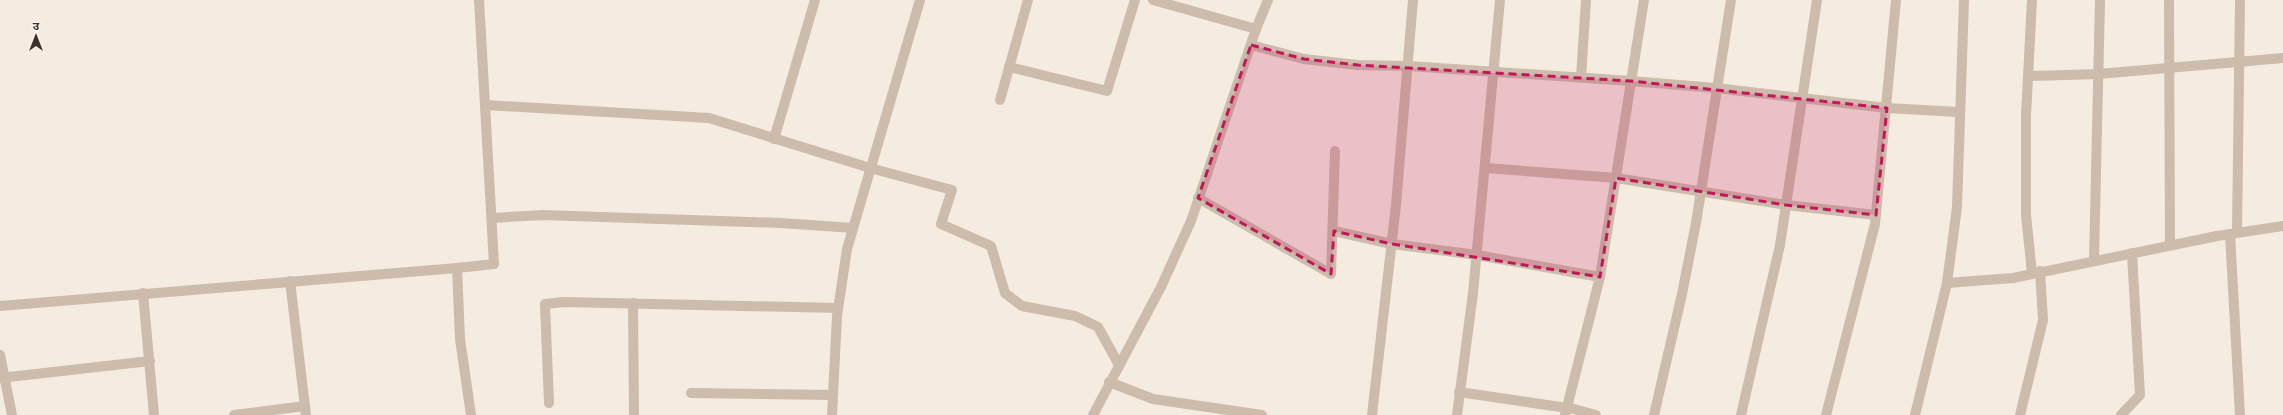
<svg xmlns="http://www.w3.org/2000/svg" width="2283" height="415" font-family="Cabin,'Noto Sans Devanagari',sans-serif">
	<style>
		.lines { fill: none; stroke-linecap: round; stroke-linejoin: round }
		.street { stroke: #cdbbac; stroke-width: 10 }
		.marked { fill: #c2185b; fill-opacity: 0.2; stroke: #c2185b; stroke-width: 3; stroke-dasharray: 8 5; stroke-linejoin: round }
	</style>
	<rect width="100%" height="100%" fill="#f4ebe1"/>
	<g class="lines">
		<g class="street">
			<path d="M1153,0L1256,29"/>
			<path d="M2032,0L2026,116V215L2032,273"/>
			<path d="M2169,0L2170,245"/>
			<path d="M1251,45L1304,59L1358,65L1409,66L1631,81L1716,88L1887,108L1959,112"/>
			<path d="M1009,67L1107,91L1135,0"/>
			<path d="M2028,76L2099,74L2283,58"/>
			<path d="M1581,77L1586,0"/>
			<path d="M1000,100L1028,0"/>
			<path d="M486,105L709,118L870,168L952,190L941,224L991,246L1005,293L1022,306L1075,316L1098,327L1119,365"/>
			<path d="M774,139L815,0"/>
			<path d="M1486,168L1616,178L1786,205L1876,215"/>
			<path d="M1198,198L1331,274L1335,151"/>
			<path d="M492,218L543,215L781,223L853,228"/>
			<path d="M1334,231L1392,244L1477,255L1600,277"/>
			<path d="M2237,233L2240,0"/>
			<path d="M2230,234L2240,415"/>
			<path d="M2094,260L2100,0"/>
			<path d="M290,281L306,415"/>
			<path d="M1947,283L2013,278L2217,236L2283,226"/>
			<path d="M143,293L154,415"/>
			<path d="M633,303L634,415"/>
			<path d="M0,306L457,268"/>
			<path d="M0,355L12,415"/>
			<path d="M0,378L150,361"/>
			<path d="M1109,382L1153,399L1262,415"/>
			<path d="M1459,392L1574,409L1596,415"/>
			<path d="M691,393L833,395"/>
			<path d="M549,403L545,304L564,302L838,308"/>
			<path d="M234,415L305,406"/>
			<path d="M471,415L460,339L457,268L494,264L479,0"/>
			<path d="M832,415L837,316L847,249L920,0"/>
			<path d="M1093,415L1161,287L1191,221L1256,29L1268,0"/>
			<path d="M1372,415L1396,205L1413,0"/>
			<path d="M1457,415L1473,293L1500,0"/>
			<path d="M1565,415L1600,277L1644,0"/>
			<path d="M1654,415L1682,294L1696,223L1731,0"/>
			<path d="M1741,415L1780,245L1817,0"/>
			<path d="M1826,415L1875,224L1896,0"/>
			<path d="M1915,415L1947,283L1957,207L1964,0"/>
			<path d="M2020,415L2043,320L2040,271"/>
			<path d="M2121,415L2140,395L2132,253"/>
		</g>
	</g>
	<path class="marked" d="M1251,45L1304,59L1358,65L1631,81L1887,108L1876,215L1786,205L1616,178L1600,277L1392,244L1334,231L1331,274L1198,198Z"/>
	<g transform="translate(36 36)" stroke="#fbf5ee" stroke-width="3" paint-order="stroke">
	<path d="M0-3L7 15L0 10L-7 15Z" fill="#3b302b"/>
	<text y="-6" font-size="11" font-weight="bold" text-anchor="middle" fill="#3b302b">उ</text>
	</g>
</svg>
